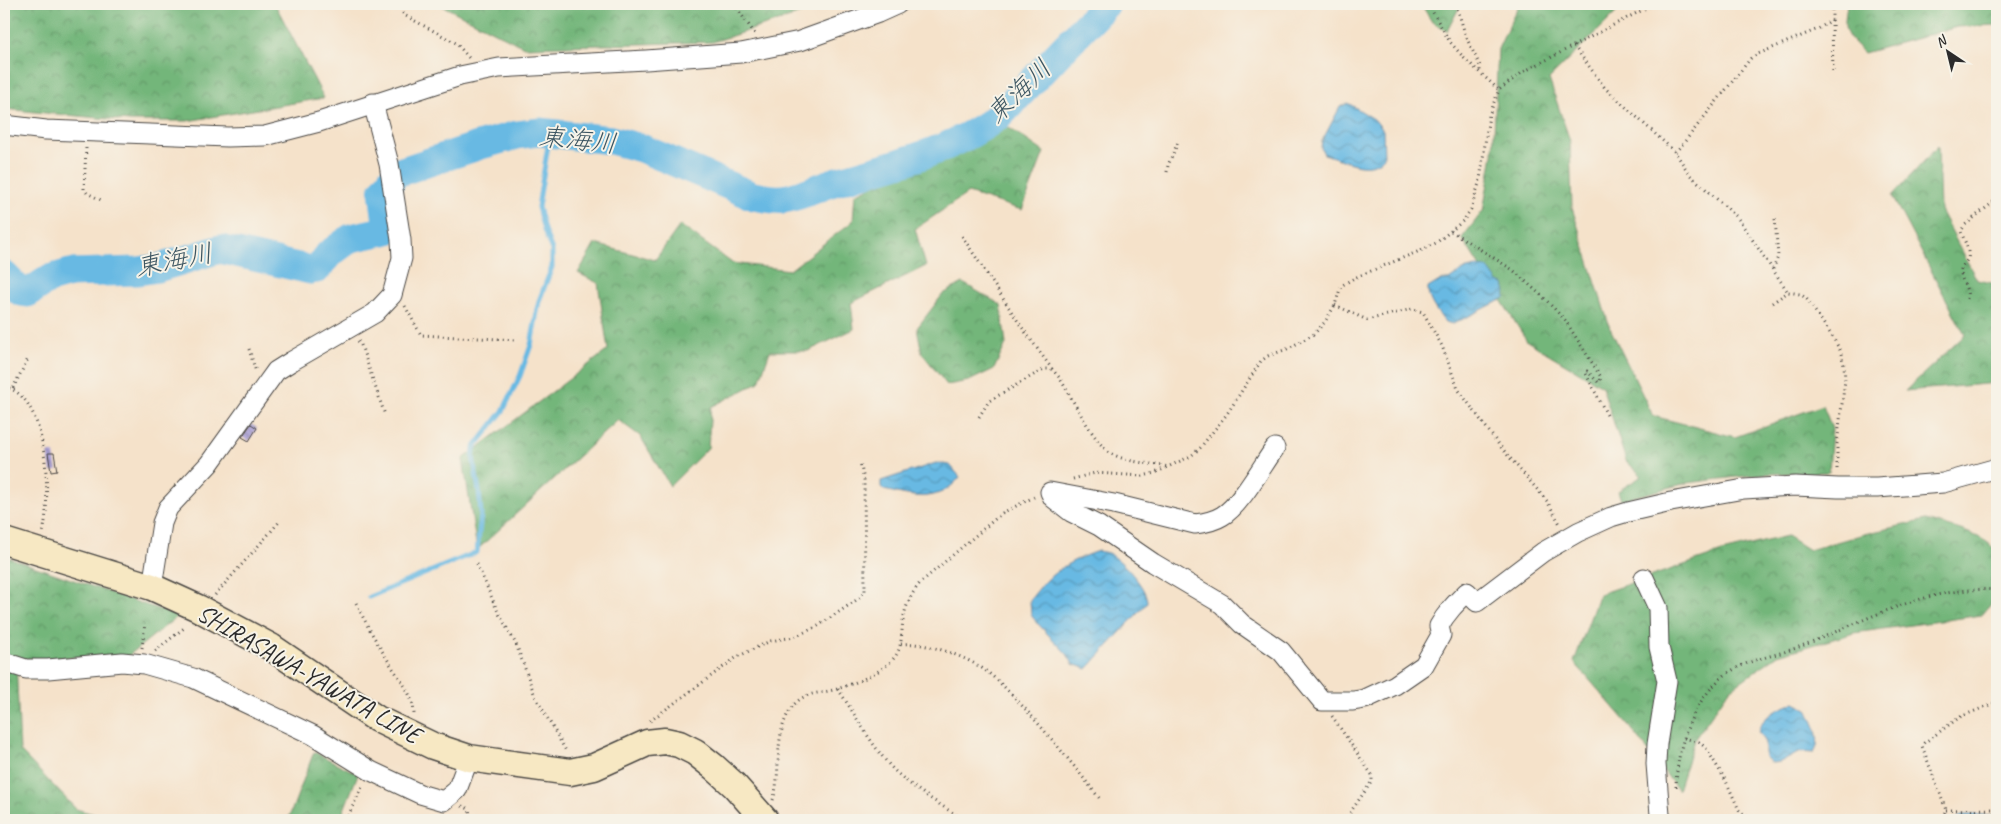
<svg xmlns="http://www.w3.org/2000/svg" width="2001" height="824" font-family="Caveat,'Klee One',sans-serif">
	<style>
		.forest { fill: url(#forest-crowns); stroke: #4f7052 }
		.water { fill: url(#water-waves); stroke: #4a7287 }
		.lines { fill: none; stroke-linecap: round; stroke-linejoin: round }
		.stream { stroke: #68b9e3; stroke-width: 5 }
		.river { stroke: #68b9e3; stroke-width: 29 }
		.building { fill: url(#building-back-hatch) }
		.minor-casing { stroke: #494643; stroke-width: 21 }
		.secondary-casing { stroke: #494643; stroke-width: 29 }
		.path { stroke: #494643; stroke-width: 3; stroke-dasharray: 1 4; stroke-linecap: butt }
		.minor { stroke: #fff; stroke-width: 19 }
		.secondary { stroke: #f7e8c3; stroke-width: 26 }
		.labels { text-anchor: middle; dominant-baseline: central; stroke-width: 4; stroke-linejoin: round; paint-order: stroke }
		.street-label { font-size: 25px; fill: #2b2b2b; stroke: #f7f3e8 }
		.water-label { font-size: 26px; font-style: italic; fill: #3d5662; stroke: #f7f3e8 }
	</style>
	<defs>
		<pattern id="forest-crowns" width="20" height="18" patternUnits="userSpaceOnUse" patternTransform="scale(1.25)"><rect width="20" height="18" fill="#73b67a"/><path d="M2 6a3 3 0 1 1 6 0M12 15a3 3 0 1 1 6 0" fill="none" stroke="#5f9464"/></pattern>
		<pattern id="water-waves" width="16" height="10" patternUnits="userSpaceOnUse" patternTransform="scale(1.25)"><rect width="16" height="10" fill="#68b9e3"/><path d="M0 5q4-4 8 0t8 0" fill="none" stroke="#5697b8"/></pattern>
		<pattern id="building-back-hatch" width="6" height="6" patternUnits="userSpaceOnUse" patternTransform="scale(1.25)"><rect width="6" height="6" fill="#aea4d8"/><path d="M-1 5l2 2M0 0l6 6M5-1l2 2" fill="none" stroke="#8e86af"/></pattern>
	</defs>
	<rect width="100%" height="100%" fill="#f7f3e8"/>
	<filter id="ink" filterUnits="userSpaceOnUse"><feTurbulence type="fractalNoise" baseFrequency=".02" numOctaves="2"/><feDisplacementMap in="SourceGraphic" scale="10" xChannelSelector="R" yChannelSelector="G"/><feConvolveMatrix kernelMatrix="1 2 1 2 8 2 1 2 1" color-interpolation-filters="sRGB"/></filter>
	<filter id="wash" filterUnits="userSpaceOnUse"><feTurbulence type="fractalNoise" baseFrequency=".0096" numOctaves="4" result="noise"/><feDisplacementMap in="SourceGraphic" scale="20" xChannelSelector="R" yChannelSelector="G"/><feGaussianBlur stdDeviation="1.12" result="paint"/><feColorMatrix in="noise" values="0 0 0 0 0 0 0 0 0 0 0 0 0 0 0 0 0 1.4 0 .05"/><feComposite in="paint" operator="in"/></filter>
	<g filter="url(#wash)">
		<rect width="100%" height="100%" fill="#f5e2ca"/>
		<g class="forest">
			<path d="M4,4H275L324,98L187,121H130L4,109Z"/>
			<path d="M439,4H831L713,42L524,47Z"/>
			<path d="M1421,4H1461L1447,31L1432,22Z"/>
			<path d="M1525,4H1628L1622,7L1549,79L1570,141L1572,208L1610,328L1653,416L1735,437L1823,405L1832,429L1829,472L1762,474L1687,483L1621,500L1618,491L1642,476L1626,461L1602,386L1527,341L1462,238L1483,211L1493,155L1498,49L1518,6Z"/>
			<path d="M1847,4H1997V25L1957,27L1864,53C1843,33 1843,32 1847,4Z"/>
			<path d="M1005,125L1044,152L1022,210L968,193L915,229L926,266L851,303L854,329L808,351H770L759,382L711,407L708,448L670,486L640,436L618,420L477,550L463,459L608,350L598,283L578,273L595,244L655,260L680,225L732,263L790,270L853,221L855,194Z"/>
			<path d="M1938,146L1940,210L1977,280L1997,284V383L1905,391L1965,335L1892,196Z"/>
			<path d="M963,283L1001,305L1006,344L994,369L969,381L947,385L922,353L917,328L943,294Z"/>
			<path d="M1926,520C1945,526 1988,534 1997,553V597L1982,615L1854,633L1778,655L1729,690L1694,740L1678,790L1631,728L1574,662L1599,594L1722,552L1787,536L1809,550L1864,534Z"/>
			<path d="M4,556L178,616L128,656L16,659L20,751L76,809L115,820H4Z"/>
			<path d="M314,752L358,774L340,820H288Z"/>
		</g>
		<g class="water">
			<path d="M1348,103L1374,119L1383,130L1384,157C1369,175 1343,159 1324,154L1321,148L1322,141L1340,107Z"/>
			<path d="M1477,267L1488,268L1498,282L1504,284L1506,292L1505,298L1453,324L1445,322C1438,313 1427,300 1428,288L1441,280H1449L1463,270Z"/>
			<path d="M936,463L950,465L960,477C938,504 914,497 884,490L881,487V481Z"/>
			<path d="M1098,551C1101,552 1107,552 1110,554C1122,561 1148,588 1147,603L1087,669L1073,664L1067,654L1039,625L1031,615L1030,600C1050,573 1066,562 1098,551Z"/>
			<path d="M1795,703L1807,709C1813,723 1823,739 1814,753L1798,752L1780,762L1772,763L1765,757V743L1758,731C1763,715 1779,708 1795,703Z"/>
			<path d="M1961,815H1997V820H1955Z"/>
		</g>
		<g class="lines">
			<path class="stream" d="M369,597L477,552L481,514L479,491L473,457L474,448L503,411L520,376L531,345L539,301L552,267V250L544,230L538,207L550,133"/>
			<path class="river" d="M4,275L21,292L28,293L49,279L70,273L138,271L158,268L220,249L311,270L317,269L329,254L351,238L388,230L383,191L396,173L481,145L517,135L539,132L611,140L641,148L753,196C763,198 772,200 783,199C802,196 819,187 837,181C892,165 958,150 1002,113L1106,4"/>
		</g>
		<g id="blocks">
			<g class="building">
				<path d="M251,424L257,428L249,441L242,437Z"/>
				<path d="M48,453H54L57,471L51,472Z"/>
			</g>
		</g>
	</g>
	<g filter="url(#ink)">
		<use href="#blocks" fill-opacity="0" stroke="#494643" stroke-width="1"/>
		<g class="lines">
			<g class="minor-casing">
				<g id="minor">
					<path d="M4,125L46,130L228,137L265,136L319,122L460,76L499,68L646,60L741,53L800,41L878,13L898,4"/>
					<path d="M1275,448C1262,466 1240,506 1222,516C1214,521 1204,523 1195,524L1114,504L1050,492L1053,498L1071,512L1099,526L1153,563L1222,604L1242,624L1281,651L1322,701H1353L1365,699L1395,685L1424,665L1441,635L1439,626C1446,613 1456,603 1467,592L1477,602L1543,552L1578,532L1611,517L1628,512L1671,502L1744,489L1795,486L1838,488H1877L1943,483L1997,468"/>
					<path d="M1644,578L1658,608L1659,647L1667,681L1657,744L1656,764L1660,815L1662,820"/>
					<path d="M152,587L162,523L168,508L209,464L276,371L292,361L375,313L392,295L402,258L401,240L389,164L373,103"/>
					<path d="M4,662L26,669H48L122,662L144,664L193,678L313,735L371,771L420,794L444,801L457,790L469,758"/>
				</g>
			</g>
			<g class="secondary-casing">
				<path id="secondary" d="M4,541L152,587L198,608L271,647L377,719L433,746L469,758L570,772L594,767L647,743L665,741L679,744L695,752L714,767L734,785L765,820"/>
			</g>
			<g class="path">
				<path d="M398,4L404,15L456,43L469,58"/>
				<path d="M734,4L755,34"/>
				<path d="M1428,4L1450,42L1464,58L1499,90"/>
				<path d="M1456,4L1466,37L1480,66V72"/>
				<path d="M1832,20L1833,75"/>
				<path d="M1574,46L1605,88L1675,152L1690,175L1737,217L1788,292"/>
				<path d="M86,148L84,189L87,193L101,200"/>
				<path d="M1675,152L1682,145L1751,58L1758,54L1818,29L1832,20V4"/>
				<path d="M1167,172L1168,165L1179,140"/>
				<path d="M1451,231L1513,270L1544,298L1565,320L1601,377L1600,382H1598L1587,371L1585,372L1608,417"/>
				<path d="M962,236L1021,326L1052,369"/>
				<path d="M1773,269L1778,257L1775,219"/>
				<path d="M1967,299C1969,287 1961,282 1961,272C1960,267 1966,263 1968,258C1970,249 1963,239 1961,231L1965,225L1997,199"/>
				<path d="M1772,303L1788,292L1800,294L1806,298L1832,336L1840,350L1844,365L1845,380L1837,444V473"/>
				<path d="M1335,305L1367,320L1412,309L1423,312L1442,346L1458,389L1499,445L1547,501L1560,524"/>
				<path d="M405,306L421,335L516,340"/>
				<path d="M358,341L361,345L385,415"/>
				<path d="M249,349L256,372"/>
				<path d="M4,387C49,394 51,499 43,533"/>
				<path d="M13,388L29,357"/>
				<path d="M979,417L989,401L1044,369H1052L1059,377C1070,394 1096,447 1112,454C1130,463 1150,463 1169,467"/>
				<path d="M1073,479L1095,473L1143,476L1155,473L1191,456L1200,448L1227,414L1261,361L1268,356L1287,349L1314,334L1325,322L1335,305L1341,286L1354,278L1422,250L1436,243L1463,221L1471,209L1480,180L1489,115L1499,90L1523,72L1654,4"/>
				<path d="M477,564L498,612L516,644L535,696L566,751"/>
				<path d="M215,595L280,521"/>
				<path d="M356,603C366,624 377,643 389,662C399,679 414,694 414,715"/>
				<path d="M901,644C924,641 968,657 986,671C1004,685 1020,703 1035,720C1058,746 1079,772 1100,799"/>
				<path d="M142,648L145,623"/>
				<path d="M155,651L184,628"/>
				<path d="M838,689C855,714 874,750 895,771C915,790 941,805 964,820"/>
				<path d="M1332,716L1372,775V781L1345,820"/>
				<path d="M650,721L737,657L770,641L794,637L818,626L861,597L865,591L864,480L860,462"/>
				<path d="M1684,738L1699,742L1706,748L1726,781L1739,810L1752,820"/>
				<path d="M1676,787C1677,749 1689,711 1716,683C1738,660 1770,658 1799,647C1863,622 1926,585 1997,590"/>
				<path d="M773,800C782,772 773,737 790,710C803,690 818,695 837,689C855,683 882,673 894,658C903,647 901,633 903,621C905,607 911,594 920,583L1002,513L1034,497"/>
				<path d="M462,806L469,809L471,820"/>
				<path d="M1946,810L1997,809"/>
				<path d="M346,820L363,785"/>
				<path d="M1932,820L1943,816L1946,810L1922,746L1924,743L1960,717L1997,702"/>
			</g>
			<use href="#minor" class="minor"/>
			<use href="#secondary" class="secondary"/>
		</g>
	</g>
	<g class="labels">
		<g class="street-label">
			<text transform="translate(309 674) rotate(30)">SHIRASAWA-YAWATA LINE</text>
		</g>
		<g class="water-label">
			<text transform="translate(1019 91) rotate(-44)">東海川</text>
			<text transform="translate(578 140) rotate(6)">東海川</text>
			<text transform="translate(174 260) rotate(-11)">東海川</text>
		</g>
	</g>
	<rect width="2001" height="824" fill="none" stroke="#f7f3e8" stroke-width="20"/>
	<g transform="translate(1948 52) rotate(325)" stroke="#f7f3e8" stroke-width="4" paint-order="stroke">
	<path d="M0-4L9 19L0 12L-9 19Z" fill="#2b2b2b"/>
	<text y="-8" font-size="14" font-weight="bold" text-anchor="middle" fill="#2b2b2b">N</text>
	</g>
</svg>
